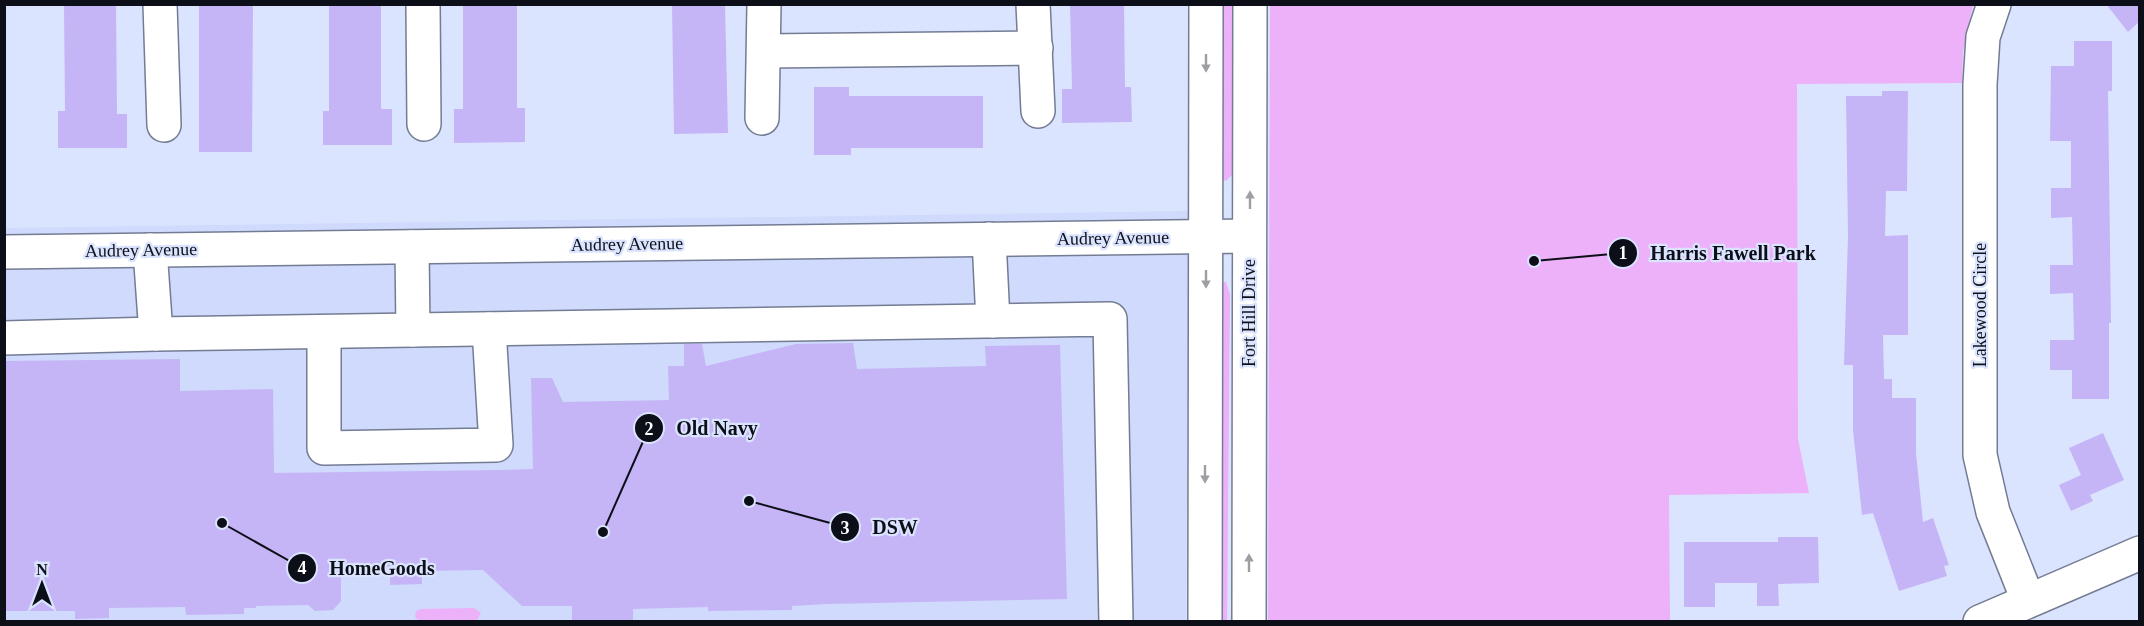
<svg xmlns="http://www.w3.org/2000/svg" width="2144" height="626" font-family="'Times New Roman',serif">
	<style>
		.built { fill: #cfdafc }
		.green { fill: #ecb1f8 }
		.building { fill: #c5b5f6 }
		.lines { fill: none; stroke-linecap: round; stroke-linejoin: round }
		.minor-casing { stroke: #747c93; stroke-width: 36 }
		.minor { stroke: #fff; stroke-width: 33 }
		.oneway { fill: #9e9fa3 }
		.labels { text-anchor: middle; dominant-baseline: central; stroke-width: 4.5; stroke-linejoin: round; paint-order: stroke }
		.street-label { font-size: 18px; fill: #0d0f18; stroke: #dbe4ff }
		.leader { fill: none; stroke: #0d0f18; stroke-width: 2 }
		.callout-dot { fill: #0d0f18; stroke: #dbe4ff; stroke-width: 2 }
		.mark-label { font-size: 18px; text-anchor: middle; font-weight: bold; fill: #fff }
		.callout-label { font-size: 20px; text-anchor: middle; font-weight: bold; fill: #0d0f18; stroke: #dbe4ff; stroke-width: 4.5; stroke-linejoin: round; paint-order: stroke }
	</style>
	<rect width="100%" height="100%" fill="#dbe4ff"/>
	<path class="built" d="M1189,211L1186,621H5L4,228Z"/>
	<g class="green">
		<path d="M1219,5H1233V174L1226,181L1221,179Z"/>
		<path d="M1270,5H1973L1963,51L1962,83L1797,84L1798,439L1809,493L1669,495L1670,621H1268Z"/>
		<path d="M1220,282H1226L1230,294L1227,621H1216Z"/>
		<path d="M474,608L481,613L477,620L419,621L415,617L416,611L421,609Z"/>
	</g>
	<g class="building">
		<path d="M64,4H116L117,114H127V148H58V111H65Z"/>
		<path d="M199,4H253L252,152H199Z"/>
		<path d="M329,4H381V109H392V145H323V111H329Z"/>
		<path d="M463,4H517V108H525V142L454,143V109H463Z"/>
		<path d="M672,4H725L728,133L674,134Z"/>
		<path d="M1070,4H1124L1125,87H1131L1132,122L1062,123V89H1072Z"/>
		<path d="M2106,4H2139V22L2128,32Z"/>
		<path d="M2074,41H2112V91H2108L2111,323H2109V399H2072V370H2050V340H2074L2073,293L2050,294V265H2073L2072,217L2051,218V188H2071V141H2050L2051,66H2074Z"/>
		<path d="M814,87H849V96H983V148H851V155H814Z"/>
		<path d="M1882,91H1908L1907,191H1886L1885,236L1908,235V335H1883L1884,379H1892V398H1916V453L1923,522L1933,518L1949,565L1944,566L1947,576L1899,591L1873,513L1862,515L1853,430V365H1844L1848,236L1846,96H1882Z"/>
		<path d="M853,343L857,369L986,366L985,346L1060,345L1067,599L828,604L792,606V610L708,611V607L633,609V621H572V606H522L483,570L422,571V584L390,585V572L341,573V601L333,610L315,611L308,605L256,606V608H244V614L186,615L185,607L109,608V618L75,619V611H4V361L180,359V391L273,389L274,473L500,470L533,469L531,378H552L563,402L669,400L668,366H684V344H702L706,366L796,344Z"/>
		<path d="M2103,433L2124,480L2090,495L2093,501L2071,511L2059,485L2081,475L2069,448Z"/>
		<path d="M1778,537H1818L1819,583L1778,584L1779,606H1757V583H1715V607H1684V542H1778Z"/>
	</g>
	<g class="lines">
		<g class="minor-casing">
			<g id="minor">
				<path d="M160,4L164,125"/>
				<path d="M423,4L424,124"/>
				<path d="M1033,4L1038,111"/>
				<path d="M1994,4L1983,37L1980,84V455L1993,512L2028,600"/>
				<path d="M764,51L1036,48"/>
				<path d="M762,118L764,4"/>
				<path d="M989,239L993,321"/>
				<path d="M412,247L413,330"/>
				<path d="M4,252L1249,236"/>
				<path d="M324,332V448L496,445L489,329"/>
				<path d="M156,334L1110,319L1116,622"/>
				<path d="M4,338L156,334L150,250"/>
				<path d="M1205,622L1206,4"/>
				<path d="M1249,622L1250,4"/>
				<path d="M1980,622L2140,553"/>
			</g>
		</g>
		<use href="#minor" class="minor"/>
	</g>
	<defs><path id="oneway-solid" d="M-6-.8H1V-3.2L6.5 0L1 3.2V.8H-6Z" transform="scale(1.5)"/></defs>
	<g class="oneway">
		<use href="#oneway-solid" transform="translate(1206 63) rotate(90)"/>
		<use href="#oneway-solid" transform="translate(1250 200) rotate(-90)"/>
		<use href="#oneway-solid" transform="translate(1206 279) rotate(90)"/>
		<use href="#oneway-solid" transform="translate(1205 474) rotate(90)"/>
		<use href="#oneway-solid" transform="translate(1249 563) rotate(-90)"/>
	</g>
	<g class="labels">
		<g class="street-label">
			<text transform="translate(1113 238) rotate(-1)">Audrey Avenue</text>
			<text transform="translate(627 244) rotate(-1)">Audrey Avenue</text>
			<text transform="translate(141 250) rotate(-1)">Audrey Avenue</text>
			<text transform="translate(1980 305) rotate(-90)">Lakewood Circle</text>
			<text transform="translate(1249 313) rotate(-90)">Fort Hill Drive</text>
		</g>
	</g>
	<path class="leader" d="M1534 261L1623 253M603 532L649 428M749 501L845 527M222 523L302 568"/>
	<g class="callout-dot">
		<circle cx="1534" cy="261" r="6"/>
		<circle cx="603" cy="532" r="6"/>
		<circle cx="749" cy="501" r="6"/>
		<circle cx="222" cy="523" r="6"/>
		<circle cx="1623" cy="253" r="15"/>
		<circle cx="649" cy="428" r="15"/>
		<circle cx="845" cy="527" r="15"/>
		<circle cx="302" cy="568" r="15"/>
	</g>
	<g class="mark-label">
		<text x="1623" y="259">1</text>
		<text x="649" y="435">2</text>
		<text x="845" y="534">3</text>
		<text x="302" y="574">4</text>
	</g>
	<g class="callout-label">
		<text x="1733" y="260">Harris Fawell Park</text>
		<text x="717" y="435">Old Navy</text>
		<text x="895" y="534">DSW</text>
		<text x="382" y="575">HomeGoods</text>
	</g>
	<rect width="2144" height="626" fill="none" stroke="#0d0f18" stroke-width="12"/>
	<g transform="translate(42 584)" stroke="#dbe4ff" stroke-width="4.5" paint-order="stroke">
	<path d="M0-4.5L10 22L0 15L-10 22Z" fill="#0d0f18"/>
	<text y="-9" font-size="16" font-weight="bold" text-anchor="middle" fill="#0d0f18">N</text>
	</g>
</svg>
